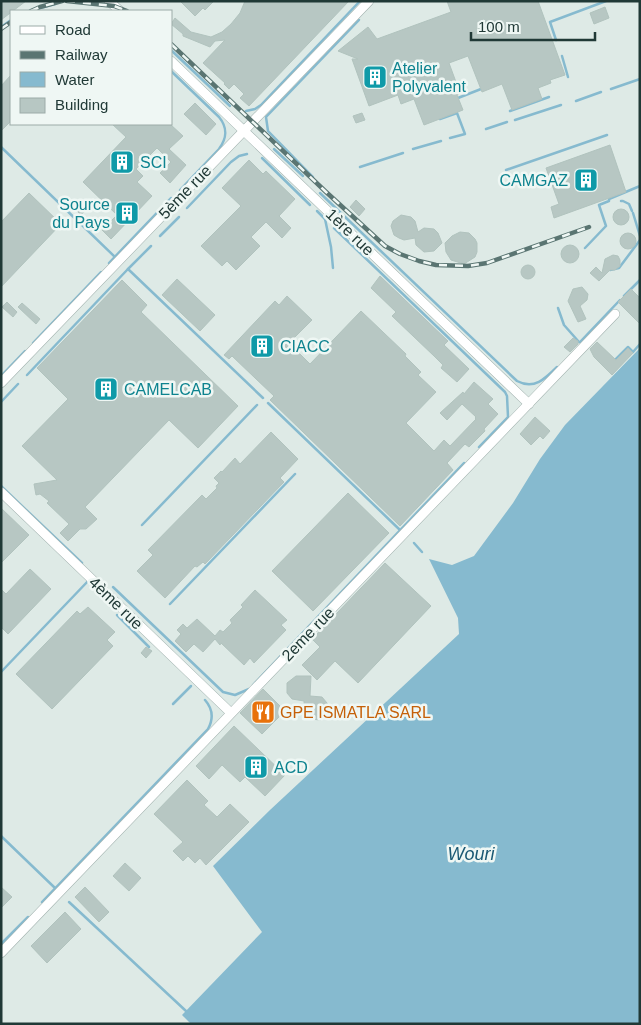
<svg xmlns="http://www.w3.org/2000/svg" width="641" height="1025" font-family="Helvetica,sans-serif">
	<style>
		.water { fill: #86bacf }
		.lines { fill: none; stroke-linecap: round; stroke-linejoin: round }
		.stream { stroke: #86bacf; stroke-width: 2.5 }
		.building { fill: #b7c7c3; stroke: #b1c3be }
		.minor-casing { stroke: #a1b1ae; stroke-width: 10 }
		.minor { stroke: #fff; stroke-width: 9 }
		.rail-casing { stroke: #5a7572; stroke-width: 4.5 }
		.rail { stroke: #eff7f4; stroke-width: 2.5; stroke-dasharray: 8; stroke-linecap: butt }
		.labels { text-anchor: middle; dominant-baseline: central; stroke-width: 5; stroke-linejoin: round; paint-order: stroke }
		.culture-label { font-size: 16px; fill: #0d838f; stroke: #eff7f4; text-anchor: start }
		.street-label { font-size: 16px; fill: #203936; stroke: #eff7f4 }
		.food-label { font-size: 16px; fill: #c56008; stroke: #eff7f4; text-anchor: start }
		.water-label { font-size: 18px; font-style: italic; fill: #1b5974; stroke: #eff7f4 }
	</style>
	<rect width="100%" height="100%" fill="#deeae6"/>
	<path class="water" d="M640,348V1024H191L182,1015L262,932L213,866L270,810L459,634L458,618L429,559L452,565L474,556L513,503L540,459L565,425Z"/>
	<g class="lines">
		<g class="stream">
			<path d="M29,11L55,4L56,1"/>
			<path d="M1,27L11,20"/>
			<path d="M556,40L550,22L606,1"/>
			<path d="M171,50L230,106"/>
			<path d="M562,56L568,77"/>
			<path d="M171,71L219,117C228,128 227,138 219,149L180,190"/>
			<path d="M611,89L640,79"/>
			<path d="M458,98L481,89"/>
			<path d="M576,101L601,92"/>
			<path d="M246,111L255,109L261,105L360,1"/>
			<path d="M510,111L549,97"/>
			<path d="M440,119L457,113L465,134L450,138"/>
			<path d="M515,120L561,105"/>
			<path d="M486,129L507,122"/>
			<path d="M1,147L115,257"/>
			<path d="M274,149L303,176"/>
			<path d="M413,149L441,141"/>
			<path d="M262,158L310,205"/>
			<path d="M231,162L239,156L247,154"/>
			<path d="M360,167L403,153"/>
			<path d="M506,170L607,135"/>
			<path d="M313,177L268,131L266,117L359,20"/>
			<path d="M320,193L517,381C534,390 545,379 557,367"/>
			<path d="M621,201H623L629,204L632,211"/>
			<path d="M187,208L230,163"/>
			<path d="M317,211L325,219"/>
			<path d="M633,213L640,236"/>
			<path d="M325,219L331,247L333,268"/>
			<path d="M334,228L505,392L507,396L508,417L479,447"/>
			<path d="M160,236L179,217"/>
			<path d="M151,246L128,269L263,398"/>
			<path d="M585,248L606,226L599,205L609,201V199L640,186"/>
			<path d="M109,263L171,198"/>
			<path d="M610,270L619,268L640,240"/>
			<path d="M624,296L640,280"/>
			<path d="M558,308L564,325L579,342"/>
			<path d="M580,342L620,300"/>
			<path d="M33,343L101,272"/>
			<path d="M615,360L628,347L633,352L640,344"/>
			<path d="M27,375L128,269"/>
			<path d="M1,376L25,351"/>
			<path d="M1,402L18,384"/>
			<path d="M268,403L400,530"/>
			<path d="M1,486L82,563"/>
			<path d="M142,525L257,405"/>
			<path d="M414,543L422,552"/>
			<path d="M113,587L223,692L235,695L249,689"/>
			<path d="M170,604L295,474"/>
			<path d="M117,615L149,647"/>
			<path d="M1,672L89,580"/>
			<path d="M253,685L464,463"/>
			<path d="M173,704L191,686"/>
			<path d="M1,836L55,888"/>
			<path d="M42,902L208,729C214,718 213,709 205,700"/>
			<path d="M69,902L186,1011"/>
			<path d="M1,944L28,917"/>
		</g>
	</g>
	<g class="building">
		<path d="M1,1H26L1,20Z"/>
		<path d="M180,1H214L205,10L203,8L195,16Z"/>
		<path d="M245,1H349L249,106L240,98L244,94L234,84L229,89L224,84L225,83L203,63L225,40L215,41L210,47L183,36V34L171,24L175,18L191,32L211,37L222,32L231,24L240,13Z"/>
		<path d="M447,1H538L565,75L550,80L551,83L538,88L542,99L512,110L502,84L482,92L468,56L449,63L460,93L457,95L463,110L424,125L414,99L401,104L398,95L369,106L352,59H358L338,51L368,27L377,39L451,12Z"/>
		<path d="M605,7L609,18L594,24L590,13Z"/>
		<path d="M11,75V121L1,131V86Z"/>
		<path d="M195,103L216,124L206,135L184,114Z"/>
		<path d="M362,113L365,120L356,123L353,116Z"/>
		<path d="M112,124H170L183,136L169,149L186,165L170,183L160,173L171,162L157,148L136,169L143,176L137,182L152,196L111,239L102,230L117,215L83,182L126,137Z"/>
		<path d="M610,145L626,192L554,218L551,207L559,204L546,168Z"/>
		<path d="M249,160L263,174L266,171L295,199L279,216L291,228L282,238L266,222L251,237L260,246L236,270L227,261L222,266L201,246L241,206L222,188Z"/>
		<path d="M29,193L61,224L1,287V222Z"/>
		<path d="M356,200L365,209L359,216L350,207Z"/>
		<path d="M79,202L86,209L81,215L74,208Z"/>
		<circle cx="621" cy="217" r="8"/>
		<path d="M401,215L411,217L415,221L418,232L424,228L434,229L438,233L442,243L434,251L424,252L416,245L415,238L404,240L399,238L394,235L391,226L393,221Z"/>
		<path d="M460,232L469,233L475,239L477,243V252L475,257L464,264L451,260L446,252L445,243L452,236Z"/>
		<circle cx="628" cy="241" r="8"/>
		<circle cx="570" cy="254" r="9"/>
		<path d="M613,255L618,256L620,260V266L615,270H610L599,281L590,273L596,267L602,273L605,259Z"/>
		<circle cx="528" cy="272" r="7"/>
		<path d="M380,276L448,341L444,345L469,369L457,382L441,368L443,365L434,356L392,316L396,312L371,288Z"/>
		<path d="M177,279L215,315L200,331L162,295Z"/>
		<path d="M122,280L147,305L141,312L238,406L198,448L169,420L85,507L97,519L86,529H80L68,541L60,533L69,524L47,503L49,501L40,494L36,495L34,484L57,480L22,446L68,399L37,368Z"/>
		<path d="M582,287L588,294L587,300L580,306L586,319L578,322L568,301L573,289Z"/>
		<path d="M631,289L640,298V324L618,302Z"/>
		<path d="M287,296L312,320L290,342L295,347L294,348L310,364L361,311L406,354L405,356L421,372L418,375L436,392L406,423L434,451L444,440L450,446L476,419L475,418L476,417L462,404L447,420L440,413L463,392L464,394L474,382L493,399L488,404L498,414L484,429L485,431L469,447L465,444L447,463L453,470L400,526L270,400L274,396L255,378L232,356L229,359L224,355L275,301L279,305Z"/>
		<path d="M7,302L17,312L13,317L2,307Z"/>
		<path d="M22,303L40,319L36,324L18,307Z"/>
		<path d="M573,338L578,341V344L570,352L564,347Z"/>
		<path d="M597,342L616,360L628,348L633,353L612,375L594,357L590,349Z"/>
		<path d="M535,417L550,431L543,439L540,436L531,445L520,434Z"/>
		<path d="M271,432L298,459L280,478L284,482L205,564L203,562L197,567L195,566L165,598L137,571L153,555L148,550L202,495L206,499L217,488L216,486L219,483L214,478L221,471L222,472L235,458L240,464Z"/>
		<path d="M348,493L389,533L313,611L272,571Z"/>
		<path d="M1,508L29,535L1,563Z"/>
		<path d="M385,563L431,606L358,683L335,661L317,680L302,665L320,647L312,639Z"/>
		<path d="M30,569L51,589L8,634L1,627V589L6,594Z"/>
		<path d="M255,590L287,620L281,625L286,630L254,663L250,658L244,665L221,643L220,645L215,639L203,652L194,644L186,652L175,641L181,634L177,630L183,624L187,628L197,619L215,636L220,630L223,632L232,623L230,620L243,607L241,605Z"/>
		<path d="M88,607L115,632L107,640L113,646L52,709L16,674L77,611L80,614Z"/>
		<path d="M146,647L152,651L146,658L141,653Z"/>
		<path d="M296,676H311L310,696L322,697L327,703L329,707L327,715L321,720L310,719L305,714L304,701L292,699L287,693V683Z"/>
		<path d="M263,689L285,711L262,734L240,713Z"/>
		<path d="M234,726L285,775L265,796L245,777L240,782L222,765L209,779L196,766Z"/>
		<path d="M187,780L208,801L204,805L217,817L230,804L249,822L206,865L200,858L195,863L188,856L183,861L173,851L183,842L154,814Z"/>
		<path d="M125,863L141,878L129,891L113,876Z"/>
		<path d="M1,887L12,897L1,908Z"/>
		<path d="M85,887L109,912L99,922L75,897Z"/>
		<path d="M65,912L81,929L47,963L31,946Z"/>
	</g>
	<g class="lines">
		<g class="minor-casing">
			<g id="minor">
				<path d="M109,1L120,11"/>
				<path d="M171,61L529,404"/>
				<path d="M1,383L369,1"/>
				<path d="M1,492L231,713"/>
				<path d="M1,953L615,314"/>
			</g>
		</g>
		<use href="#minor" class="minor"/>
		<g class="rail-casing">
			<g id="rail">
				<path d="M67,1L114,6L127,11"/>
				<path d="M31,11L40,7L62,1"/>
				<path d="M1,29L11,22"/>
				<path d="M171,44L325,191L385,246L400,254L419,261L436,265L468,266L487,263L589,227"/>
			</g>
		</g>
		<use href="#rail" class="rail"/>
	</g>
	<defs>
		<g id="building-square" transform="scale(1.25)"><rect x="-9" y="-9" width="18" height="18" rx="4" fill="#0f9aa8" stroke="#eff7f4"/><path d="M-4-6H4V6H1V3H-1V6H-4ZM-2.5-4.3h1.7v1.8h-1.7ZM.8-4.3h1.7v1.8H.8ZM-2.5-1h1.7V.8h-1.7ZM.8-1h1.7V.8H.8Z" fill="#fff"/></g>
		<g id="restaurant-square" transform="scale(1.25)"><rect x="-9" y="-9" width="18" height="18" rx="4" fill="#e8710a" stroke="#eff7f4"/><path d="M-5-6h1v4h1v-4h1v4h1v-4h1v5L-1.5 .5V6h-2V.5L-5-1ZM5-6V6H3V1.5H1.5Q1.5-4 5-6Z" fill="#fff"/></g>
	</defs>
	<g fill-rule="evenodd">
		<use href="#building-square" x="375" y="77"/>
		<use href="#building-square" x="122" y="162"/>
		<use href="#building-square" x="586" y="180"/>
		<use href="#building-square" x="127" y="213"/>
		<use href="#building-square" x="262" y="346"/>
		<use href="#building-square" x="106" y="389"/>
		<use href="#restaurant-square" x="263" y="712"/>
		<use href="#building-square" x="256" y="767"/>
	</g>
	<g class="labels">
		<g class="culture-label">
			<text x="392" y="68">Atelier<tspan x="392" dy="18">Polyvalent</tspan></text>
			<text x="140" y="162">SCI</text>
			<text x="568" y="180" text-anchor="end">CAMGAZ</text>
			<text x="110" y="204" text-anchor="end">Source<tspan x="110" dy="18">du Pays</tspan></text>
			<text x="280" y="346">CIACC</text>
			<text x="124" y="389">CAMELCAB</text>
			<text x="274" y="767">ACD</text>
		</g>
		<g class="street-label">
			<text transform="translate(185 192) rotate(-46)">5ème rue</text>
			<text transform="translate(350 232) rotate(44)">1ère rue</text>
			<text transform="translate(116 603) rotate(44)">4ème rue</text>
			<text transform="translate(308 634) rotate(-46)">2eme rue</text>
		</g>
		<g class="food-label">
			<text x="280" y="712">GPE ISMATLA SARL</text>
		</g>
		<g class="water-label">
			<text x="471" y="854">Wouri</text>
		</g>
	</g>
	<rect width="641" height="1025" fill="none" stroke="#203936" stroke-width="5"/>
	<rect x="10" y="10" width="162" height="115" fill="#eff7f4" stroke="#9caba8"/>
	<rect x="20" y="26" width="25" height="8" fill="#ffffff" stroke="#9caba8"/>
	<text x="55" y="35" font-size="15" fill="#203936">Road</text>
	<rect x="20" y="51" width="25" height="8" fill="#5a7572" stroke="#9caba8"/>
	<text x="55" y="60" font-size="15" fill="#203936">Railway</text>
	<rect x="20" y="72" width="25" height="15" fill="#86bacf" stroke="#9caba8"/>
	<text x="55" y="85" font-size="15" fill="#203936">Water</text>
	<rect x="20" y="98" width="25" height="15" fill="#b7c7c3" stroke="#9caba8"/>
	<text x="55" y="110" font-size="15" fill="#203936">Building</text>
	<path d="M471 32v8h124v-8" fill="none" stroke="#203936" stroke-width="2.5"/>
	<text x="478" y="32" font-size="15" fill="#203936" stroke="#eff7f4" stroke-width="4" paint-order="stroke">100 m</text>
</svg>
